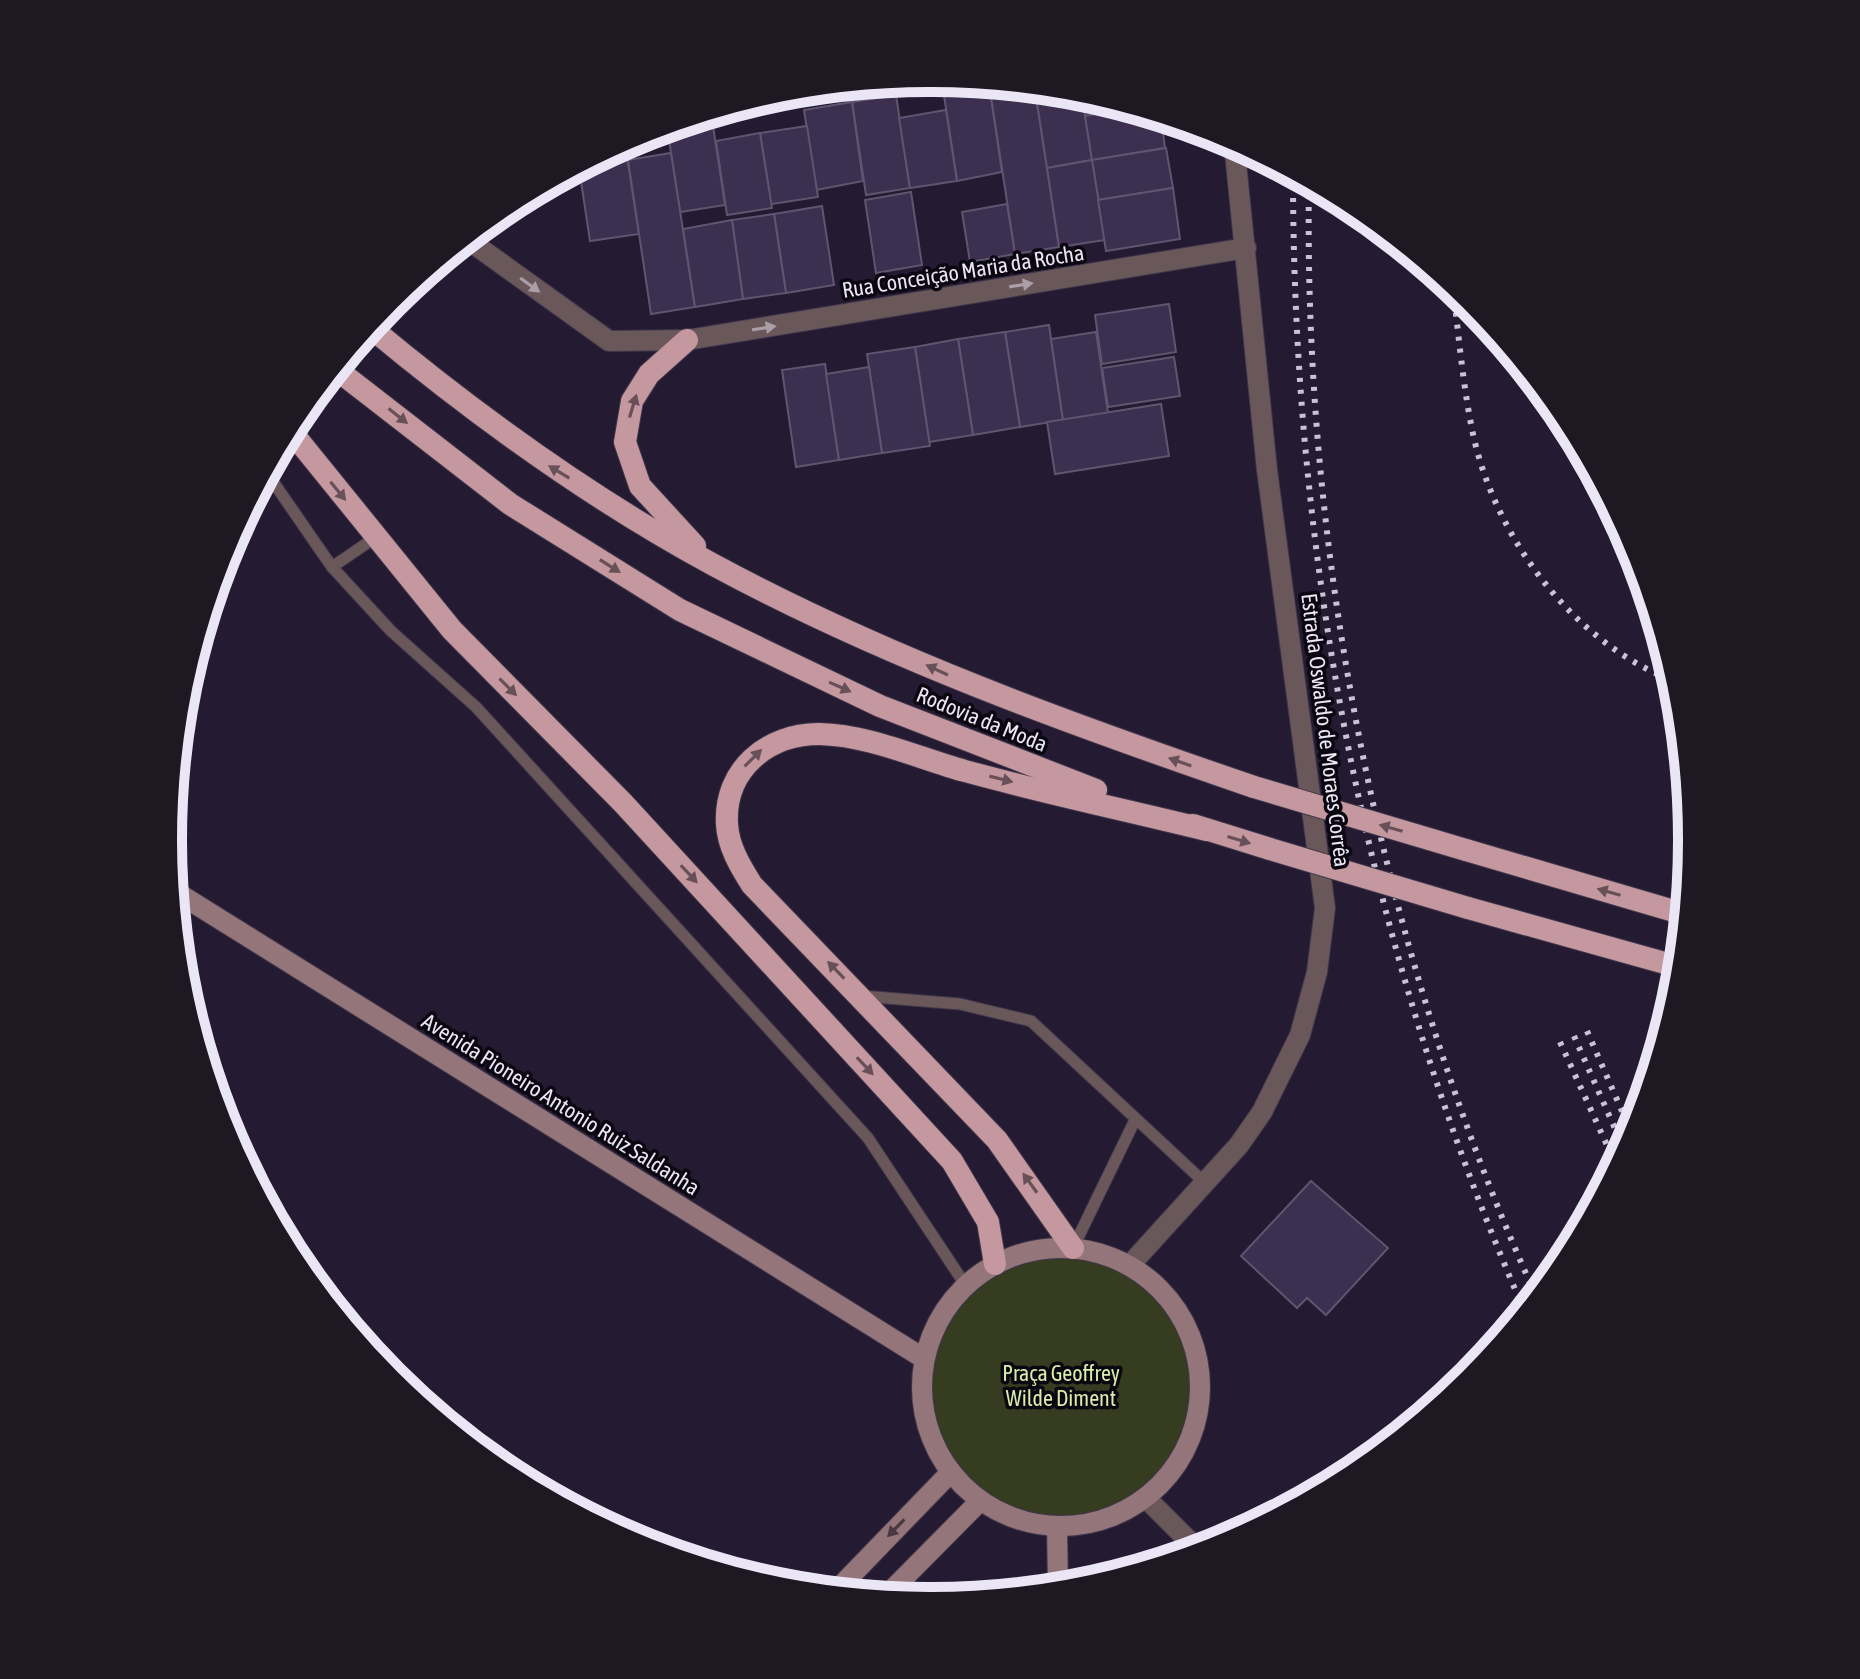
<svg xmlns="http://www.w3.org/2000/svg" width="1860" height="1679" font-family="'Asap Condensed',sans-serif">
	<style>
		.green { fill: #353c20 }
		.building { fill: #3c2f4f; stroke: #5e556f; stroke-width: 2 }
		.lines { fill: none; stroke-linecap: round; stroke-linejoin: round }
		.service-casing { stroke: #40374c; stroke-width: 13 }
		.minor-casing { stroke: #40374c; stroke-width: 22 }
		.tertiary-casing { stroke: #40374c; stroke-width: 22 }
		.secondary-casing { stroke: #40374c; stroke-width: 22 }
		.trunk-casing { stroke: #40374c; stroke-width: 24 }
		.service { stroke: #6a5759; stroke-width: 11 }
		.minor { stroke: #6a5759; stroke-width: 20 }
		.tertiary { stroke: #6a5759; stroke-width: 20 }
		.secondary { stroke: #947579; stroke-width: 20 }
		.trunk { stroke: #c4989e; stroke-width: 22 }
		.rail { stroke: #c9c3d3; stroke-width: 6; stroke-dasharray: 4 8; stroke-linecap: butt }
		.trunk-bridge-casing { stroke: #40374c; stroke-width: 24; stroke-linecap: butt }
		.trunk-bridge { stroke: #c4989e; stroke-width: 22 }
		.oneway { fill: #aa9ea7 }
		.oneway2 { fill: #685058 }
		.oneway3 { fill: #493840 }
		.labels { text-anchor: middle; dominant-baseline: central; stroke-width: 7; stroke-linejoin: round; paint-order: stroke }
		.street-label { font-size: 22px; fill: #ebe6f5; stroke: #0b0711 }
		.park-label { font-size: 22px; fill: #d9ecaa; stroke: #0b0711 }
		.rim { fill: none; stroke: #ebe6f5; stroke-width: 10 }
	</style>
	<rect width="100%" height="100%" fill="#241a31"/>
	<circle class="green" cx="1061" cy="1387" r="139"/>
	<g class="building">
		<path d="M982,83L989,84L1002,172L957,181L943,89Z"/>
		<path d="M1014,86L1035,88L1059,247L1015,254L990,90Z"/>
		<path d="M1041,89L1082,94L1092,160L1047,168L1035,90Z"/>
		<path d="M1082,94L1121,106L1122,110L1085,116Z"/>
		<path d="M896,95L910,188L866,195L852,102Z"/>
		<path d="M852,102L863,181L816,190L804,110Z"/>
		<path d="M1130,108L1161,118L1165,148L1092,160L1085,116Z"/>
		<path d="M946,110L957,181L910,188L899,118Z"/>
		<path d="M713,126L725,205L680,212L668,133Z"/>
		<path d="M807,126L818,197L771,204L760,133Z"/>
		<path d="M760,133L772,208L727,215L716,141Z"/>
		<path d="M625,143L639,234L590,241L579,168Z"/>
		<path d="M1166,148L1173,188L1098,200L1092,160Z"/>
		<path d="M671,153L695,307L651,314L628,160Z"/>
		<path d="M1092,160L1105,240L1059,247L1047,168Z"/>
		<path d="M1173,188L1180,239L1106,251L1098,200Z"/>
		<path d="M911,192L922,265L876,273L865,200Z"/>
		<path d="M1007,204L1015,254L970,262L962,212Z"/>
		<path d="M822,206L834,285L786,293L774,214Z"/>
		<path d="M774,214L786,293L743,299L732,220Z"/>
		<path d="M732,220L743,299L695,307L683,229Z"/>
		<path d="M1169,304L1176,352L1102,364L1095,315Z"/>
		<path d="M1049,325L1063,420L1020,427L1005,332Z"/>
		<path d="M1005,332L1020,427L973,435L958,339Z"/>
		<path d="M1096,332L1108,413L1063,420L1051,339Z"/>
		<path d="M958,339L973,435L929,442L915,347Z"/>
		<path d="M915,347L930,446L882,453L867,354Z"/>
		<path d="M1174,357L1180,396L1108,407L1102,368Z"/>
		<path d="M825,364L839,460L796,467L782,370Z"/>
		<path d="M869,367L882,453L839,460L826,374Z"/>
		<path d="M1161,404L1169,456L1055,474L1047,422Z"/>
		<path d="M1311,1181L1388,1248L1326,1315L1307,1298L1297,1308L1241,1256Z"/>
	</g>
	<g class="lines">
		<g class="service-casing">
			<g id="service">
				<path d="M267,473L332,567L376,537"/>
				<path d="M332,567L391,631L476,707L868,1138L966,1286"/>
				<path d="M862,996L960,1004L1031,1021L1204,1182"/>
				<path d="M1073,1248L1135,1120"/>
			</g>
		</g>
		<g class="minor-casing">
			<path id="minor" d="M467,239L609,341L687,340"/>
		</g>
		<g class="tertiary-casing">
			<g id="tertiary">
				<path d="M687,340L1246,248"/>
				<path d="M1130,1265L1239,1145L1262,1112L1300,1035L1317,972L1325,908L1267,470L1234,143"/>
				<path d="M1146,1498L1198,1550"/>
			</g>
		</g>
		<g class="secondary-casing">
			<g id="secondary">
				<path d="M173,890L923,1358"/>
				<circle cx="1061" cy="1387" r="139"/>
				<path d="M1057,1526L1058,1588"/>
				<path d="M835,1592L951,1472"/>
				<path d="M885,1597L980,1501"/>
			</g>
		</g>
		<g class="trunk-casing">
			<g id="trunk">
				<path d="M370,327C477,416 590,498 712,564C884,657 1070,724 1254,787"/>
				<path d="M687,340L649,374L632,401L625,442L640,486L695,546"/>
				<path d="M336,369L510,504L680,610L880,706L1096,790"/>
				<path d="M290,430L452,630L623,803L952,1161L988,1222L995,1264"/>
				<path d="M1193,825L1270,849"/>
				<path d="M1466,850L1684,914"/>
				<path d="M1468,908L1679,967"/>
				<path d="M1073,1248L997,1140L752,885C740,866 728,846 727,824C724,770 767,734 819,734C869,735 918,758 965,771C1045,793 1126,810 1207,830"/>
			</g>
		</g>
		<use href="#service" class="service"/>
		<use href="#minor" class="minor"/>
		<use href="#tertiary" class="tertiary"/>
		<use href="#secondary" class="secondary"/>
		<use href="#trunk" class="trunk"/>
		<g class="rail">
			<path d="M1293,174C1293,565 1367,951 1524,1310"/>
			<path d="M1309,183C1303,558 1381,954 1536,1296"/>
			<path d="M1453,289C1459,337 1463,387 1473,434C1495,537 1573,643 1674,681"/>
			<path d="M1587,1031L1632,1134"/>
			<path d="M1574,1036L1624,1149"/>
			<path d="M1560,1042L1616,1165"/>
		</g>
		<g class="trunk-bridge-casing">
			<g id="trunk-bridge">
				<path d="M1254,787L1466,850"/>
				<path d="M1270,849L1468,908"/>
			</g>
		</g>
		<use href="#trunk-bridge" class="trunk-bridge"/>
	</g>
	<defs><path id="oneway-solid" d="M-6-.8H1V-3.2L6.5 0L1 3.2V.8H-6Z" transform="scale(2)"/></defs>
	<g class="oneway">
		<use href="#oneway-solid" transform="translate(530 285) rotate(36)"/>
		<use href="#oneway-solid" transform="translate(1021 285) rotate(-9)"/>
		<use href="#oneway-solid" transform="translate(764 328) rotate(-9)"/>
	</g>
	<g class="oneway2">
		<use href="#oneway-solid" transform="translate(633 406) rotate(-73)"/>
		<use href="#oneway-solid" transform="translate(398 416) rotate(38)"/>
		<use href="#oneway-solid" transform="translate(559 472) rotate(-149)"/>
		<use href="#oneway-solid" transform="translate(338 491) rotate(51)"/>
		<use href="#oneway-solid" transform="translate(610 566) rotate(32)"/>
		<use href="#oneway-solid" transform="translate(937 670) rotate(-155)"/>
		<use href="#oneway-solid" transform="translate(508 687) rotate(45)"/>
		<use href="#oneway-solid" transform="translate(840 687) rotate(24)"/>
		<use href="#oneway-solid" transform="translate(753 758) rotate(-45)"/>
		<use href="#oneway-solid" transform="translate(1180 762) rotate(-161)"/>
		<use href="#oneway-solid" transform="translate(1001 779) rotate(14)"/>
		<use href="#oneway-solid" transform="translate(1391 828) rotate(-164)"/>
		<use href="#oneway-solid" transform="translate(1239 840) rotate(17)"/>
		<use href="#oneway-solid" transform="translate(689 874) rotate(47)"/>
		<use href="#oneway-solid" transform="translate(1609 892) rotate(-164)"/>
		<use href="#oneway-solid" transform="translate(836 970) rotate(-134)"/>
		<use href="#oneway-solid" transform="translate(865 1066) rotate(47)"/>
		<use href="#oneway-solid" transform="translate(1030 1183) rotate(-126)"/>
	</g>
	<use class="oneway3" href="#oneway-solid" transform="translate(896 1528) rotate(134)"/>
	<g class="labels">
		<g class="street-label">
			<text transform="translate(963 271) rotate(-9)">Rua Conceição Maria da Rocha</text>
			<text transform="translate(982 719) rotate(22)">Rodovia da Moda</text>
			<text transform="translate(1326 730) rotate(83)">Estrada Oswaldo de Moraes Corrêa</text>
			<text transform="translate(561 1104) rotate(32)">Avenida Pioneiro Antonio Ruiz Saldanha</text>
		</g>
		<g class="park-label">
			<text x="1061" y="1373">Praça Geoffrey<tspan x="1061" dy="25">Wilde Diment</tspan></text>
		</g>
	</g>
	<path d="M0 0H1860V1679H0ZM929 92H931A747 747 0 0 1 1678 839V840A747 747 0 0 1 931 1587H929A747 747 0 0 1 182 840V839A747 747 0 0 1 929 92Z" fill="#1d1923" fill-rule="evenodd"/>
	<path class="rim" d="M929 92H931A747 747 0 0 1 1678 839V840A747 747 0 0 1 931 1587H929A747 747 0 0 1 182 840V839A747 747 0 0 1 929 92Z"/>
</svg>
